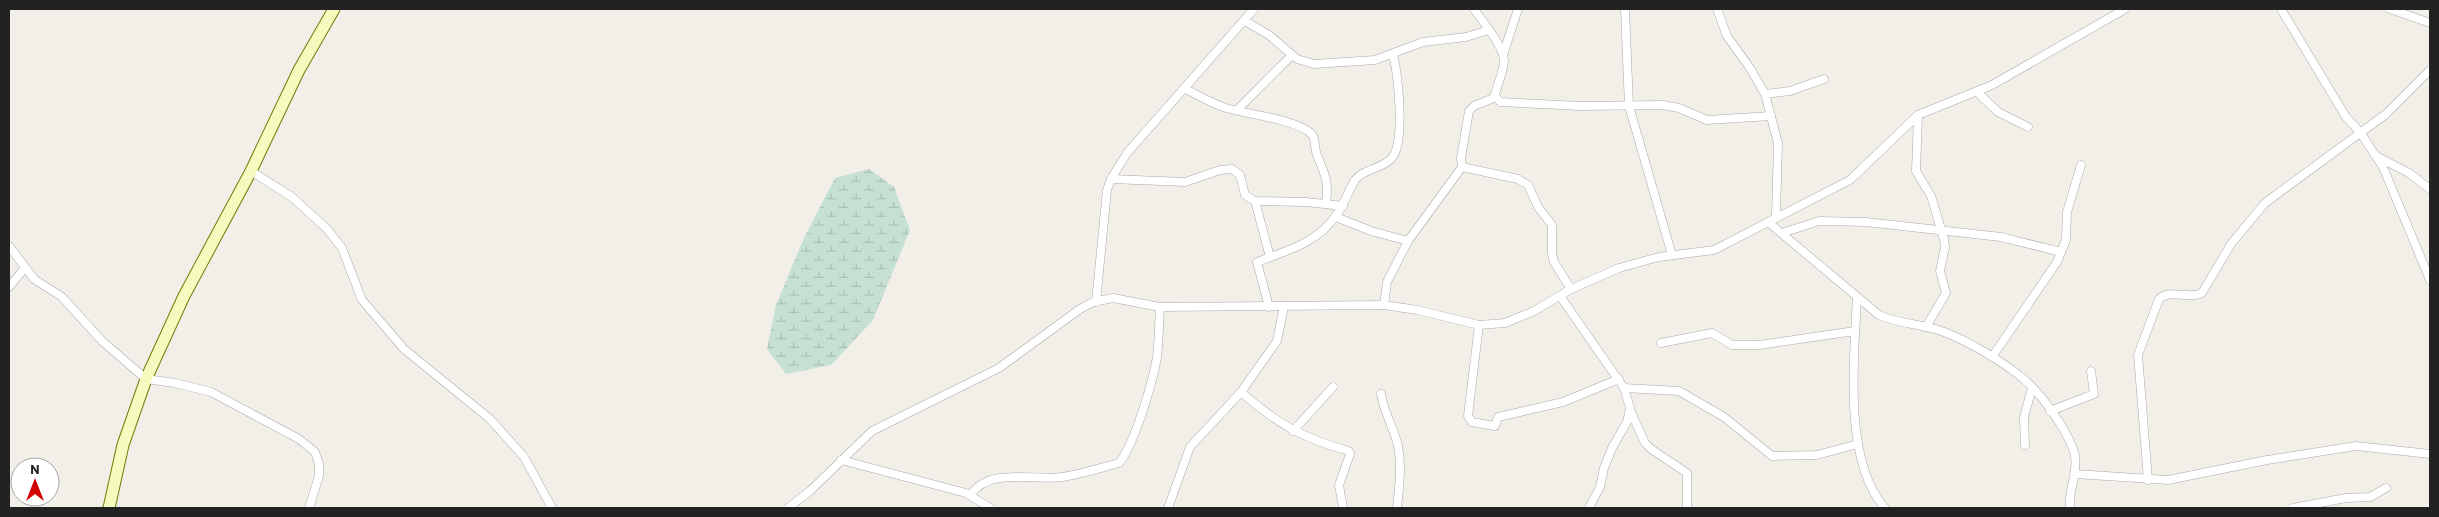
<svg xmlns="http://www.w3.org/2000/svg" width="2439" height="517" font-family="Barlow,sans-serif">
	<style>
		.wetland { fill: url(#wetland-marsh) }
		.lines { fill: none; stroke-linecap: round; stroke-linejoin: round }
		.street-casing { stroke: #a9a9a9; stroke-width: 9 }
		.secondary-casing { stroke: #707d05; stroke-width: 13 }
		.street { stroke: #fff; stroke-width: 8 }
		.secondary { stroke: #f7fabf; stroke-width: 11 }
	</style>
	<defs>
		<pattern id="wetland-marsh" width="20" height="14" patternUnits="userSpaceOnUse" patternTransform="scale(1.25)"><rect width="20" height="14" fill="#c6e0d4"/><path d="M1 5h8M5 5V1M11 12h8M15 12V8" fill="none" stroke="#aac0b6"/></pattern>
	</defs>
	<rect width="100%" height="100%" fill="#f2efe9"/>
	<path class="wetland" d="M869,169L894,187L910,230L873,320L831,365L786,374L767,349L776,305L804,238L835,178Z"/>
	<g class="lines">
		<g class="street-casing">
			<g id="street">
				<path d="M1474,9C1482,21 1503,45 1504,60C1504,72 1497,84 1495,95L1500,102L1581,106L1663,105L1679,108L1707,120L1771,116"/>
				<path d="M1625,9L1629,106L1672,255"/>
				<path d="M1717,9L1727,36L1750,68L1765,94L1778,143L1776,216"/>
				<path d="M2281,9L2346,117L2360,132L2383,167L2430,280"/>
				<path d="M2390,9L2430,23"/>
				<path d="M1245,21L1269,35L1297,59L1314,64L1375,60L1423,42L1466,37L1489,30"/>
				<path d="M1503,55L1518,9"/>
				<path d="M1184,88C1197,95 1211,103 1226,108C1247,114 1291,119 1308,131C1318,138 1313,146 1317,155C1325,176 1329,179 1326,203"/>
				<path d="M1977,92L1998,112L2028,127"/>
				<path d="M1765,94L1790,91L1824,79"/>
				<path d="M1237,110L1292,55"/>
				<path d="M1918,115L1916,171L1931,196L1944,239L1945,247L1940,271L1946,293L1926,327"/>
				<path d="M2378,157L2409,173L2430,189"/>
				<path d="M1462,167L1518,179L1528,185L1538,207L1552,225V253L1554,262L1571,289"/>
				<path d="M251,171L292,197L327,229L342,248L362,300L404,349L490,419L524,457L552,508"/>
				<path d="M1111,179L1185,182L1220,170L1232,169L1240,175L1245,195L1255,201L1306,202L1343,206"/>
				<path d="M1255,201L1270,257"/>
				<path d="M1336,217L1371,231L1408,241"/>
				<path d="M1768,222L1879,315C1899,324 1923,324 1944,332C1968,341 2000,360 2020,376C2039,390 2070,433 2075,456C2078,474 2068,490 2070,508"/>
				<path d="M1782,233L1819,221L1866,222L2001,237L2061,252"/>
				<path d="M9,246L34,279L62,297L102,341L146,379L175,383L211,392L299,439L315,452L319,464V476L309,508"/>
				<path d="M9,287L25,268"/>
				<path d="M1560,296L1624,388L1630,408L1627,422L1612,448L1604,468L1600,487L1589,508"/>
				<path d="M1857,298C1854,357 1843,462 1885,508"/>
				<path d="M1096,302L1107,190L1111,179L1127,153L1254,9"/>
				<path d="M1384,305L1387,282L1408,241L1462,167L1461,158L1469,111L1474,106L1496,97"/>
				<path d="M1284,306L1277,341L1241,392C1276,423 1304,439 1349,451L1350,454L1339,485L1343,508"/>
				<path d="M1269,307L1257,262C1288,250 1318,243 1337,214C1345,203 1348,191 1355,180C1363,169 1381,169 1391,159C1406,144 1398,75 1393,54"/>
				<path d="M1479,325L1468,416L1472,422L1495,426L1498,417L1563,402L1619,379"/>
				<path d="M1661,343L1712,333L1732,345H1759L1855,331"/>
				<path d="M1992,357L2057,262L2066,240L2067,212L2081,165"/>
				<path d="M1624,388L1679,391L1724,417L1772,456L1817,455L1858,444"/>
				<path d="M1381,394C1384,413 1394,428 1398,446C1402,466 1399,488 1397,508"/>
				<path d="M1630,410L1645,443L1651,449L1687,473V508"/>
				<path d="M2050,411L2094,394L2091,371"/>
				<path d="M1293,431L1333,387"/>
				<path d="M2025,445L2024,417L2032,388"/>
				<path d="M841,460L966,493L990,508"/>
				<path d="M2075,474L2168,480L2267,460L2356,446L2430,454"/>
				<path d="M2148,480L2138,355L2159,299C2172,288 2188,300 2202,293L2231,244L2265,203L2386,114L2430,70"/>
				<path d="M971,495C988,467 1034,481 1062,477C1082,474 1100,468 1119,463C1134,446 1153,381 1157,357C1159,341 1159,323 1160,307"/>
				<path d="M788,508L810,491L872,431L999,368L1080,309L1093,302L1113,298L1160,307L1384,305L1417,310L1479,325L1505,323L1534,311L1571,289L1619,268L1659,257L1714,250L1850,180L1918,115L1992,85L2125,9"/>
				<path d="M1168,508L1190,447L1241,392"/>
				<path d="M2293,508L2346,498L2370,497L2386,488"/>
			</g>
		</g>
		<g class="secondary-casing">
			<path id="secondary" d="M109,508L123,445L146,379L184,296L251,171L299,70L334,9"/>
		</g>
		<use href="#street" class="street"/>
		<use href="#secondary" class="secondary"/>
	</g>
	<rect width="2439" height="517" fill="none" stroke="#222222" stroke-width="20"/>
	<g transform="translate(35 482)"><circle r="24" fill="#ffffff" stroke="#a7a7a7"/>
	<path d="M0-4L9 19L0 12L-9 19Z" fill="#d40000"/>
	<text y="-8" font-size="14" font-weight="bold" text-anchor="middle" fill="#222222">N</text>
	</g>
</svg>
